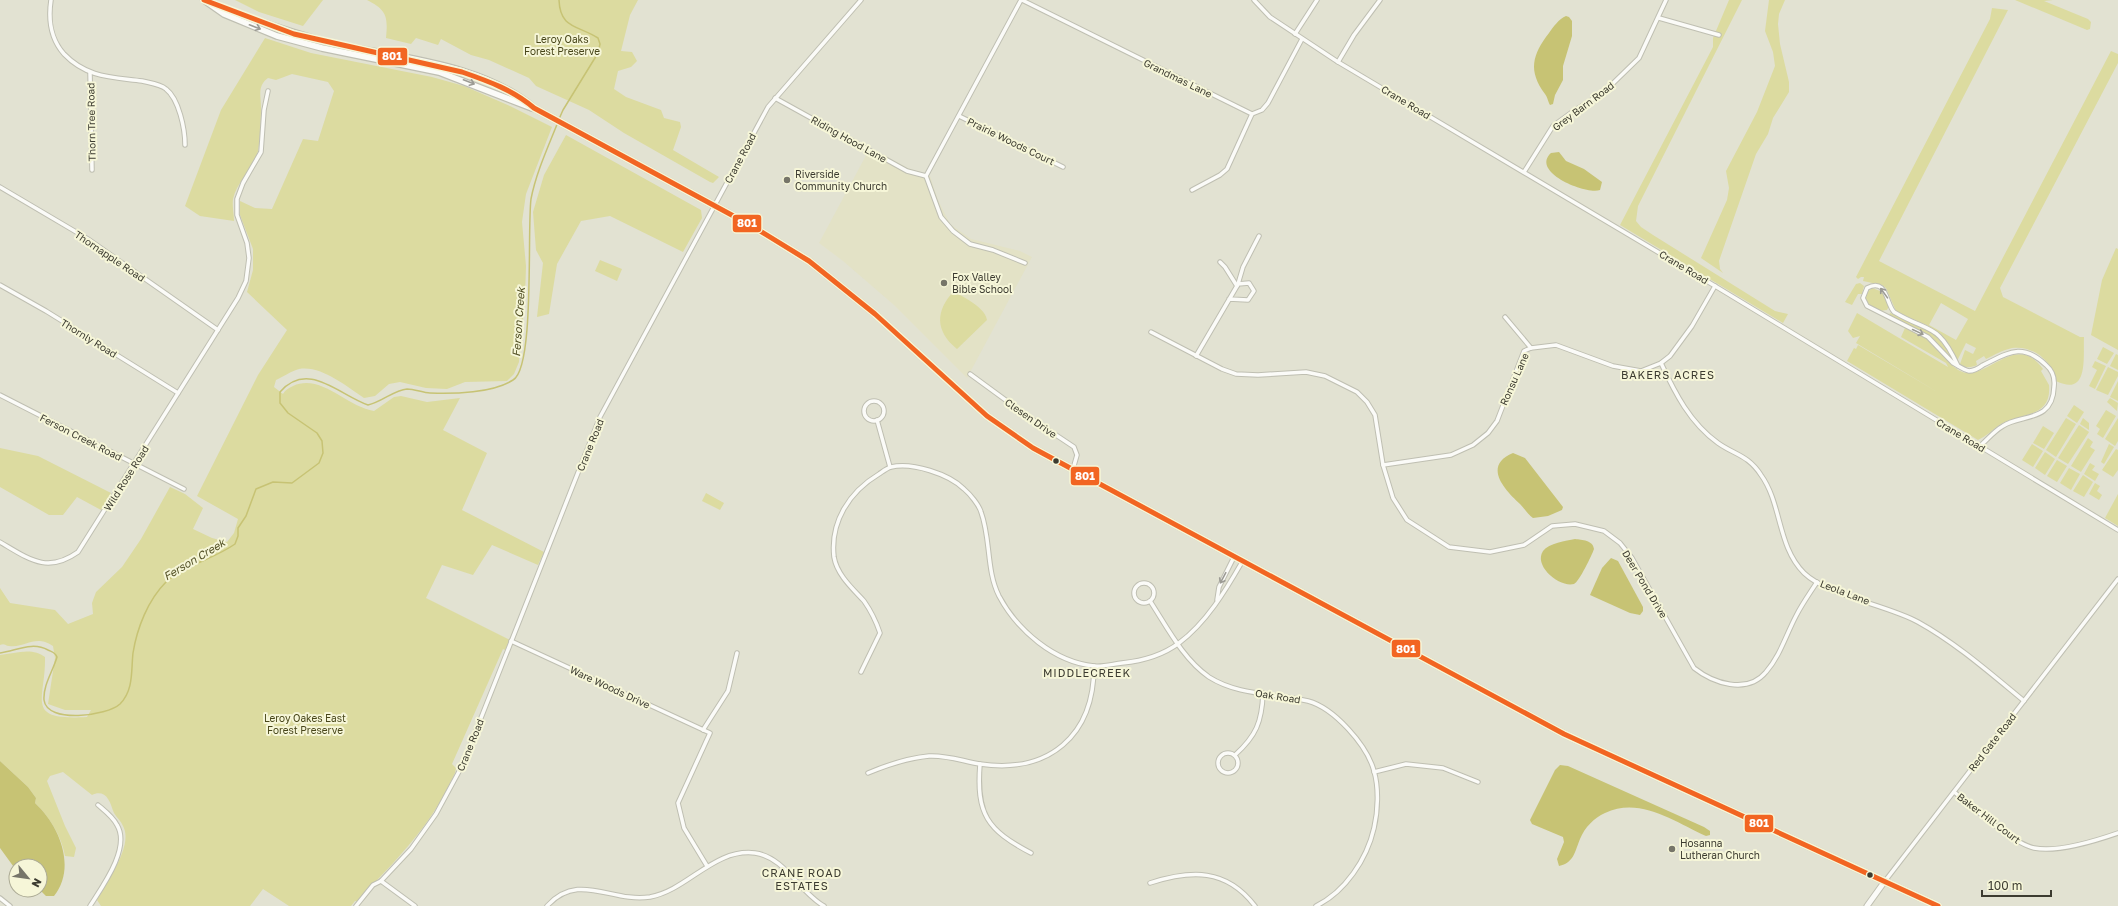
<svg xmlns="http://www.w3.org/2000/svg" width="2118" height="906" font-family="'Golos Text',sans-serif">
	<style>
		.built { fill: #e3e2c6 }
		.green { fill: #dcdba0; fill-rule: evenodd }
		.water { fill: #c7c374 }
		.lines { fill: none; stroke-linecap: round; stroke-linejoin: round }
		.stream { stroke: #c7c374; stroke-width: 1.5 }
		.minor-casing { stroke: #bfbfb2; stroke-width: 5.5 }
		.secondary-casing { stroke: #bfbfb2; stroke-width: 7 }
		.primary-casing { stroke: #bfbfb2; stroke-width: 8 }
		.minor { stroke: #fbfbf8; stroke-width: 3.5 }
		.secondary { stroke: #fbfbf8; stroke-width: 5 }
		.primary { stroke: #fbfbf8; stroke-width: 5.5 }
		.bus-1-casing { stroke: #f6f6d8; stroke-width: 8 }
		.bus-1 { stroke: #f26522; stroke-width: 5 }
		.oneway { stroke: #9c9b94 }
		.poi-dot { fill: #767569; stroke: #f6f6d8; stroke-width: 1.5 }
		.bus-dot { fill: #3c3b30; stroke: #f6f6d8; stroke-width: 1.5 }
		.labels { text-anchor: middle; dominant-baseline: central; stroke-width: 4; stroke-linejoin: round; paint-order: stroke }
		.park-label { font-size: 10px; fill: #48461a; stroke: #f6f6d8 }
		.street-label { font-size: 10px; fill: #3c3b30; stroke: #f6f6d8 }
		.poi-label { font-size: 10px; fill: #3c3b30; stroke: #f6f6d8; text-anchor: start }
		.water-label { font-size: 11px; font-style: italic; fill: #535126; stroke: #f6f6d8 }
		.neighbourhood-label { font-size: 11px; letter-spacing: 1px; fill: #3c3b30; stroke: #f6f6d8 }
		.line-badge { stroke: #f6f6d8; stroke-width: 1.5 }
		.badge-label { font-size: 11px; text-anchor: middle; font-weight: bold; fill: #fff }
	</style>
	<rect width="100%" height="100%" fill="#e2e2d2"/>
	<path class="built" d="M870,148L908,168L930,176L938,200L950,224L971,239L1020,251L1032,257L967,378L894,305L843,261L819,243Z"/>
	<g class="green">
		<path d="M235,0H323L303,26L259,12Z"/>
		<path d="M367,0H638L630,15L621,51L632,52L637,61L631,67L618,71L614,89L626,97L661,110L664,118L680,122L681,127L673,150L719,177L713,183L710,182L624,133L589,110L536,86L529,78L489,60L471,55L441,39L438,45L416,38L411,44L386,38C388,17 387,10 367,0Z"/>
		<path d="M1729,0H1742L1638,206L1636,221L1641,227L1653,235L1775,311L1788,314L1783,323L1620,225L1713,47V38Z"/>
		<path d="M1769,0H1785L1779,14L1778,24L1780,44L1789,82V92L1773,118L1768,134L1756,154L1719,261L1720,269L1723,273L1701,258L1727,200L1729,188L1726,171L1757,112L1775,66L1773,52L1765,31Z"/>
		<path d="M2015,0H2053L2044,1L2088,19L2091,22L2090,29L2087,30Z"/>
		<path d="M1992,8L2008,10L1879,261L1975,311L2111,51L2118,54V63L2000,288L2003,297L2080,337H2084C2083,358 2089,397 2056,381C2052,361 2033,345 2012,348C2003,350 1994,355 1986,359L1984,356L1976,361L1977,365C1971,368 1965,368 1960,364L1965,350L1973,354L1976,348L1966,343L1957,361C1943,325 1926,327 1896,311L1886,288L1882,285L1863,281L1864,277H1861L1858,279L1856,277L1990,19ZM1941,303L1968,319L1956,340L1929,325Z"/>
		<path d="M265,38L311,53L432,77L464,86L510,106L552,127L526,194L522,222L526,266L525,297L519,362L514,374L507,381L465,382L447,389L426,388L400,382L389,384L375,396L364,398C346,386 321,365 299,369C291,371 283,377 276,380L274,387L283,394C285,390 289,388 293,386C321,373 347,407 374,411L394,397L401,396L427,402L460,398L443,430L487,453L462,510L544,552L538,565L492,545L473,575L442,565L426,598L510,640L505,650L503,649L452,764L456,768L455,773C446,791 437,809 424,826C404,853 380,877 357,901H355L351,906H289L263,889L250,906H101L97,900C106,882 134,846 123,826C121,821 117,818 114,813C112,809 111,803 108,799C105,793 98,792 92,795L63,772L50,776L47,781L65,826L76,848L74,857L65,856C62,837 49,816 35,803L36,798L28,787L0,761V655C15,653 33,647 45,657C46,700 23,721 87,717L91,710H65L48,704L55,658L53,646C34,634 27,648 9,646C5,646 5,643 0,645V588L10,603L55,610L68,624L93,614L92,603L96,592L122,567L141,539L170,487L185,494L203,508L193,529L212,538L227,542L234,533L238,519L197,496L258,375L287,330L247,292L253,270V249L240,215V201L255,208L272,209L303,139L318,141L334,91L328,82L292,74L276,80L268,78C257,86 261,96 261,108C261,117 260,143 258,151C254,169 237,181 233,199C232,206 234,214 234,221L200,216L185,206L221,110Z"/>
		<path d="M566,135L701,210L702,218L683,252L610,216L581,221L557,264L549,314L537,317L543,263L536,250L533,212L544,175Z"/>
		<path d="M2116,248L2118,249V350L2091,335L2102,280Z"/>
		<path d="M600,260L622,269L617,281L595,271Z"/>
		<path d="M1860,283L1864,286L1862,294H1858L1852,305L1845,302L1856,284Z"/>
		<path d="M1872,288L1883,292L1889,306L1887,310L1879,311L1867,303L1865,294Z"/>
		<path d="M954,291C964,298 985,307 987,320L957,349C935,331 935,311 954,291Z"/>
		<path d="M1857,313L1948,367L1946,363L1901,337L1905,328C1913,331 1921,334 1928,339C1941,348 1950,371 1967,373C1991,375 2018,333 2043,369L2041,371L2049,385C2052,418 2021,413 2001,424C1993,429 1987,436 1978,440L1847,361L1854,348L1856,349L1858,345L1939,393L1856,343L1860,336L1853,338L1848,331Z"/>
		<path d="M1890,313L1931,330L1945,344L1953,359L1929,336L1889,316Z"/>
		<path d="M2103,347L2114,353L2107,364L2097,359Z"/>
		<path d="M2116,354L2118,355V370L2110,366Z"/>
		<path d="M2095,361L2106,366L2095,389L2089,386L2097,370L2092,367Z"/>
		<path d="M2108,367L2118,372V376L2108,395L2096,390Z"/>
		<path d="M2118,381V401L2110,397Z"/>
		<path d="M2110,398L2118,403L2117,411L2107,402Z"/>
		<path d="M2074,405L2084,412L2077,423L2067,416Z"/>
		<path d="M2106,410L2116,416L2103,438L2097,434L2100,429L2096,426Z"/>
		<path d="M2066,418L2076,424L2056,457L2046,450Z"/>
		<path d="M2083,418L2089,423V430L2080,424Z"/>
		<path d="M2118,418V441L2115,446L2105,439Z"/>
		<path d="M2079,425L2089,432L2068,464L2058,458Z"/>
		<path d="M2043,426L2054,433L2044,449L2033,443Z"/>
		<path d="M2088,438L2093,442L2090,447L2095,450L2081,472L2071,466Z"/>
		<path d="M2032,444L2043,451L2033,467L2022,460Z"/>
		<path d="M2109,444L2114,447L2104,464L2101,462Z"/>
		<path d="M0,448L38,456L111,493L101,510L77,497L63,515H49L0,487Z"/>
		<path d="M2116,449L2118,450V470L2113,477L2102,470Z"/>
		<path d="M2045,452L2055,459L2045,475L2035,468Z"/>
		<path d="M2057,460L2067,466L2057,482L2047,476Z"/>
		<path d="M2090,463L2095,466L2092,470L2099,474L2095,481L2084,474Z"/>
		<path d="M2069,468L2080,474L2071,490L2060,483Z"/>
		<path d="M2083,475L2093,482L2084,497L2073,491Z"/>
		<path d="M2095,483L2100,486L2097,491L2102,495L2099,500L2089,494Z"/>
		<path d="M706,493L724,503L720,510L702,501Z"/>
		<path d="M2118,494V526L2105,518Z"/>
	</g>
	<g class="water">
		<path d="M1566,16L1569,17L1572,21V36L1563,66V80L1555,95L1553,104L1550,105C1548,102 1548,98 1545,94C1528,71 1532,55 1549,33C1553,27 1559,19 1566,16Z"/>
		<path d="M1559,152L1566,161L1584,169L1602,182L1600,190C1586,195 1530,172 1551,153Z"/>
		<path d="M1513,453L1525,458L1563,507L1562,510L1548,516L1533,518C1528,515 1525,509 1520,504C1505,490 1482,466 1513,453Z"/>
		<path d="M1575,539C1582,540 1593,540 1594,549C1592,555 1579,582 1574,584C1560,588 1533,566 1543,551C1549,543 1566,541 1575,539Z"/>
		<path d="M1611,558L1618,561L1643,607V611L1640,615L1630,613L1590,595L1602,568Z"/>
		<path d="M0,761L28,787L36,798L35,803C59,825 77,867 54,896H46L40,890V866H16V870L0,848Z"/>
		<path d="M1560,765L1568,766L1704,827L1710,831V835L1706,836C1675,822 1640,796 1605,813C1594,818 1585,827 1580,839C1575,851 1574,863 1559,866L1557,859L1564,842L1563,837L1532,824L1530,820L1555,770Z"/>
	</g>
	<g class="lines">
		<g class="stream">
			<path d="M559,0C560,29 578,25 598,38L600,44L598,53L563,110L559,119"/>
			<path d="M0,653C16,651 32,641 48,650C52,652 55,652 57,657C53,671 43,685 44,700C47,724 107,716 120,704C134,690 131,670 133,653C137,628 148,600 166,582C185,565 214,559 235,544L238,536V528L246,516L256,489L273,482L292,483L319,463L323,453L322,441L317,433L288,413L280,403V392C308,360 339,395 368,405C382,402 394,390 407,389C415,389 423,393 430,393C454,394 493,393 513,380C535,368 527,229 531,199C536,173 548,147 558,122"/>
		</g>
		<g class="minor-casing">
			<g id="minor">
				<path d="M51,0C48,20 50,38 64,54C87,78 112,77 142,81C150,83 160,84 166,89C179,99 185,129 185,145"/>
				<path d="M1021,0L926,176L941,217L953,231L970,244L993,250L1025,263"/>
				<path d="M1022,0L1252,114L1262,110L1268,103L1302,39"/>
				<path d="M1254,0L1270,17L1338,62L1715,286L2118,530"/>
				<path d="M1659,18L1719,35"/>
				<path d="M1295,34L1317,0"/>
				<path d="M1338,62L1354,35L1380,0"/>
				<path d="M90,73L92,170"/>
				<path d="M775,98L907,171L926,176"/>
				<path d="M959,116L1063,167"/>
				<path d="M1524,172L1553,126L1575,110L1603,93L1639,58L1666,0"/>
				<path d="M0,187L88,239L218,330"/>
				<path d="M1192,190L1220,175L1227,169L1252,114"/>
				<path d="M1220,262L1225,267L1237,286"/>
				<path d="M1238,284L1243,267L1259,236"/>
				<path d="M0,285L46,311L178,393"/>
				<path d="M1505,317L1531,348"/>
				<path d="M1151,332L1222,369L1236,374L1258,375L1306,372L1325,376L1357,392L1367,402L1375,415L1383,465L1393,498L1407,520L1449,547L1490,552L1524,545L1552,526L1575,524L1604,531L1620,543L1632,558L1694,668C1713,683 1747,695 1766,672C1780,656 1786,635 1796,616C1802,604 1810,593 1817,582"/>
				<path d="M1196,356L1237,286L1238,284L1249,283L1254,291L1248,300L1229,299"/>
				<path d="M1661,363C1675,393 1690,423 1718,443C1735,455 1748,455 1761,475C1782,504 1777,546 1804,573C1828,596 1887,605 1918,622C1956,643 1990,673 2024,701"/>
				<path d="M1958,366C1938,322 1929,333 1894,312C1886,304 1887,277 1867,288L1863,298L1867,306L1928,337L1953,363C1957,365 1964,370 1969,371C1974,371 1979,368 1983,365C2008,353 2022,342 2046,365C2053,371 2055,379 2054,387C2053,423 2020,414 2003,426C1994,431 1987,440 1980,446"/>
				<path d="M970,374L1026,415L1074,447L1077,455L1073,469"/>
				<path d="M0,395L184,489"/>
				<circle cx="874" cy="411" r="10"/>
				<path d="M877,420L890,467"/>
				<path d="M1383,465L1451,455L1473,445L1488,433L1497,421L1524,351L1531,348L1556,345L1613,366L1641,371L1661,363L1670,356L1692,326L1715,286"/>
				<path d="M0,542C29,559 47,574 78,552L238,298L246,281L249,258L247,243L237,215V199L243,183L261,152L264,110L268,91"/>
				<circle cx="1144" cy="593" r="10"/>
				<path d="M1217,600L1219,587L1234,557"/>
				<path d="M1150,601C1167,627 1183,659 1209,677C1239,696 1275,693 1308,701C1334,708 1367,745 1374,771C1379,788 1378,811 1374,828C1367,859 1345,892 1316,906"/>
				<path d="M511,641L710,733L678,803L684,828L707,866"/>
				<path d="M861,672L880,633C876,621 871,611 864,601C853,589 837,575 834,557C830,522 849,492 879,474C882,472 887,468 891,467C912,462 949,474 964,489C970,494 979,505 981,512C991,539 986,570 999,596C1017,630 1054,662 1094,666C1103,667 1113,664 1122,663C1142,661 1163,655 1179,643C1206,623 1226,590 1242,562"/>
				<path d="M703,730L728,691L737,653"/>
				<circle cx="1228" cy="763" r="10"/>
				<path d="M1235,755C1256,736 1262,722 1263,693"/>
				<path d="M980,764C976,814 987,830 1031,853"/>
				<path d="M1374,772L1406,764L1443,768L1478,782"/>
				<path d="M868,773C887,765 908,758 929,756C947,755 962,761 980,764C1049,774 1094,736 1094,666"/>
				<path d="M1954,792C1973,807 2012,843 2034,848C2058,853 2095,841 2118,833"/>
				<path d="M381,881L415,906"/>
				<path d="M1885,881L2118,579"/>
				<path d="M1150,883C1191,870 1226,868 1255,906"/>
				<path d="M0,898L10,906"/>
				<path d="M90,906C102,887 131,848 117,825C113,817 105,811 98,805"/>
				<path d="M356,906L373,885L381,881L411,849L436,814L462,766L600,417L768,107L861,0"/>
				<path d="M547,906C579,871 611,903 650,897C688,890 714,848 755,853C785,857 800,893 824,906"/>
			</g>
		</g>
		<g class="secondary-casing">
			<path id="secondary" d="M1867,906L1885,881"/>
		</g>
		<g class="primary-casing">
			<g id="primary">
				<path d="M204,0L224,14L277,36L322,48L439,72L532,108"/>
				<path d="M208,2C246,17 284,31 323,41C391,58 479,61 534,108L752,226L809,261L875,314L987,416L1033,448L1564,734L1938,906"/>
			</g>
		</g>
		<use href="#minor" class="minor"/>
		<use href="#secondary" class="secondary"/>
		<use href="#primary" class="primary"/>
		<g class="bus-1-casing">
			<path id="bus-1" d="M204,0L294,34L462,72C488,81 513,90 534,108L752,226L809,261L875,314L987,416L1033,448L1564,734L1938,906"/>
		</g>
		<use href="#bus-1" class="bus-1"/>
	</g>
	<defs><path id="oneway-shaft" d="M-6 0H5M1.5-3L5.5 0L1.5 3" fill="none" stroke-width="1.6" stroke-linecap="round" stroke-linejoin="round"/></defs>
	<g class="oneway">
		<use href="#oneway-shaft" transform="translate(255 27) rotate(21)"/>
		<use href="#oneway-shaft" transform="translate(469 82) rotate(21)"/>
		<use href="#oneway-shaft" transform="translate(1884 293) rotate(-126)"/>
		<use href="#oneway-shaft" transform="translate(1918 332) rotate(25)"/>
		<use href="#oneway-shaft" transform="translate(1223 578) rotate(118)"/>
	</g>
	<g class="poi-dot">
		<circle cx="787" cy="180" r="4"/>
		<circle cx="944" cy="283" r="4"/>
		<circle cx="1672" cy="849" r="4"/>
	</g>
	<g class="bus-dot">
		<circle cx="1056" cy="461" r="3.5"/>
		<circle cx="1870" cy="875" r="3.5"/>
	</g>
	<g class="labels">
		<g class="park-label">
			<text x="562" y="39">Leroy Oaks<tspan x="562" dy="12">Forest Preserve</tspan></text>
			<text x="305" y="718">Leroy Oakes East<tspan x="305" dy="12">Forest Preserve</tspan></text>
		</g>
		<g class="street-label">
			<text transform="translate(1178 78) rotate(26)">Grandmas Lane</text>
			<text transform="translate(1406 102) rotate(31)">Crane Road</text>
			<text transform="translate(1583 106) rotate(-37)">Grey Barn Road</text>
			<text transform="translate(91 122) rotate(-91)">Thorn Tree Road</text>
			<text transform="translate(849 139) rotate(29)">Riding Hood Lane</text>
			<text transform="translate(1011 141) rotate(26)">Prairie Woods Court</text>
			<text transform="translate(740 158) rotate(-62)">Crane Road</text>
			<text transform="translate(110 256) rotate(34)">Thornapple Road</text>
			<text transform="translate(1684 267) rotate(31)">Crane Road</text>
			<text transform="translate(89 338) rotate(32)">Thornly Road</text>
			<text transform="translate(1514 379) rotate(-66)">Ronsu Lane</text>
			<text transform="translate(1031 418) rotate(35)">Clesen Drive</text>
			<text transform="translate(1961 435) rotate(31)">Crane Road</text>
			<text transform="translate(81 437) rotate(27)">Ferson Creek Road</text>
			<text transform="translate(590 445) rotate(-68)">Crane Road</text>
			<text transform="translate(126 478) rotate(-58)">Wild Rose Road</text>
			<text transform="translate(1645 584) rotate(59)">Deer Pond Drive</text>
			<text transform="translate(1845 592) rotate(21)">Leola Lane</text>
			<text transform="translate(610 687) rotate(25)">Ware Woods Drive</text>
			<text transform="translate(1278 696) rotate(9)">Oak Road</text>
			<text transform="translate(1992 742) rotate(-52)">Red Gate Road</text>
			<text transform="translate(470 745) rotate(-68)">Crane Road</text>
			<text transform="translate(1989 818) rotate(37)">Baker Hill Court</text>
		</g>
		<g class="poi-label">
			<text x="795" y="174">Riverside<tspan x="795" dy="12">Community Church</tspan></text>
			<text x="952" y="277">Fox Valley<tspan x="952" dy="12">Bible School</tspan></text>
			<text x="1680" y="843">Hosanna<tspan x="1680" dy="12">Lutheran Church</tspan></text>
		</g>
		<g class="water-label">
			<text transform="translate(518 322) rotate(-86)">Ferson Creek</text>
			<text transform="translate(194 559) rotate(-31)">Ferson Creek</text>
		</g>
		<g class="neighbourhood-label">
			<text x="1668" y="374">BAKERS ACRES</text>
			<text x="1087" y="672">MIDDLECREEK</text>
			<text x="802" y="872">CRANE ROAD<tspan x="802" dy="13">ESTATES</tspan></text>
		</g>
	</g>
	<g class="line-badge">
		<rect x="377" y="47" width="31" height="19" rx="4" fill="#f26522"/>
		<rect x="732" y="214" width="30" height="19" rx="4" fill="#f26522"/>
		<rect x="1070" y="466" width="30" height="20" rx="4" fill="#f26522"/>
		<rect x="1391" y="639" width="30" height="19" rx="4" fill="#f26522"/>
		<rect x="1744" y="814" width="30" height="19" rx="4" fill="#f26522"/>
	</g>
	<g class="badge-label">
		<text x="392" y="60">801</text>
		<text x="747" y="227">801</text>
		<text x="1085" y="480">801</text>
		<text x="1406" y="653">801</text>
		<text x="1759" y="827">801</text>
	</g>
	<g transform="translate(28 878) rotate(119)"><circle r="19" fill="#f6f6d8" stroke="#acab95"/>
	<path d="M0-3L7 15L0 10L-7 15Z" fill="#767569"/>
	<text y="-6" font-size="11" font-weight="bold" text-anchor="middle" fill="#3c3b30">N</text>
	</g>
	<path d="M1982 890v6h69v-6" fill="none" stroke="#3c3b30" stroke-width="2"/>
	<text x="1988" y="890" font-size="12" fill="#3c3b30" stroke="#f6f6d8" stroke-width="3" paint-order="stroke">100 m</text>
</svg>
